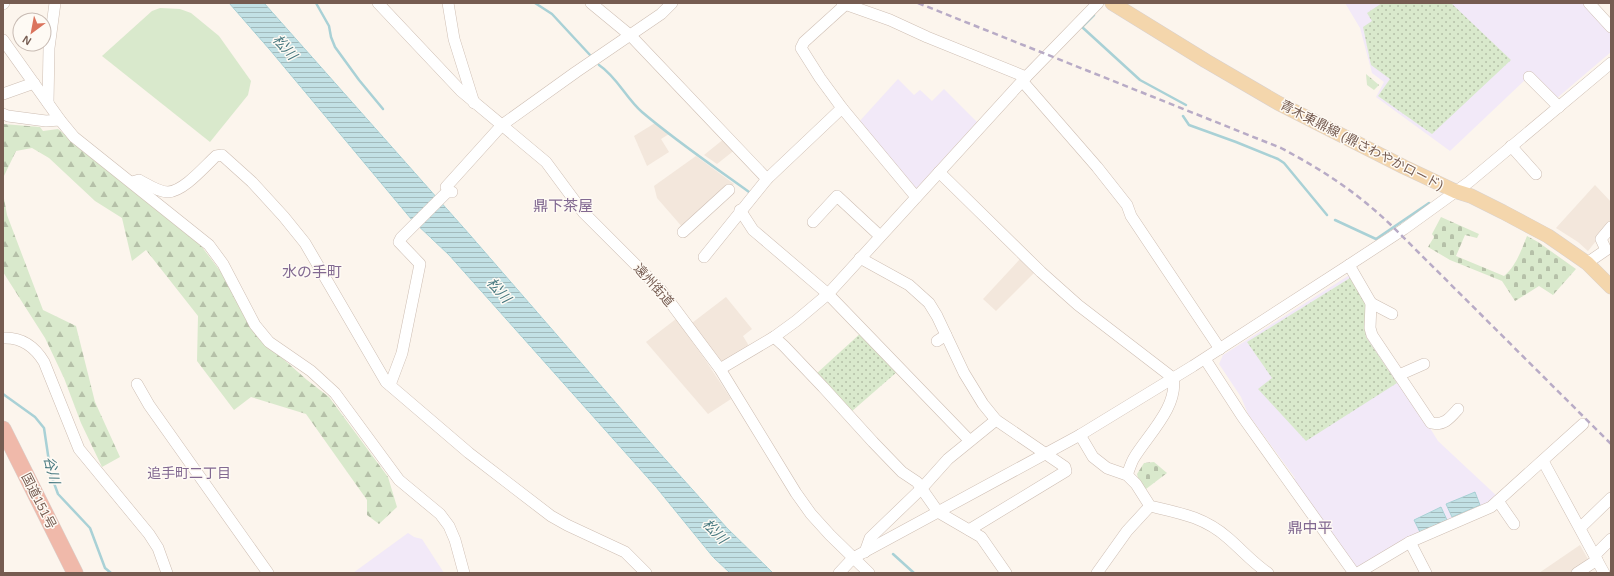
<svg xmlns="http://www.w3.org/2000/svg" width="1614" height="576" font-family="Arial,'Noto Sans JP',sans-serif">
	<style>
		.residential { fill: #f3e7dc }
		.education { fill: #f2e9f8 }
		.grass { fill: url(#grass-dots) }
		.forest { fill: url(#forest-firs) }
		.cemetery { fill: url(#cemetery-stones) }
		.garden { fill: #d9e9cc }
		.water { fill: url(#water-rules); stroke: #a9d1d6 }
		.lines { fill: none; stroke-linecap: round; stroke-linejoin: round }
		.stream { stroke: #a9d1d6; stroke-width: 2.5 }
		.minor-casing { stroke: #cebeb3; stroke-width: 12 }
		.major-casing { stroke: #d9d1ce; stroke-width: 15 }
		.highway-casing { stroke: #d9d1ce; stroke-width: 17 }
		.minor { stroke: #fff; stroke-width: 11 }
		.major { stroke: #f4d6ac; stroke-width: 14 }
		.highway { stroke: #f0b9aa; stroke-width: 16 }
		.rail { stroke: #b8abc6; stroke-width: 2.5; stroke-dasharray: 6 4; stroke-linecap: butt }
		.labels { text-anchor: middle; dominant-baseline: central; stroke-width: 3; stroke-linejoin: round; paint-order: stroke }
		.street-label { font-size: 13px; fill: #765c51; stroke: #fefaf4 }
		.water-label { font-size: 14px; font-style: italic; fill: #487980; stroke: #fefaf4 }
		.neighbourhood-label { font-size: 14px; fill: #826991; stroke: #fefaf4 }
		.quarter-label { font-size: 15px; fill: #826991; stroke: #fefaf4 }
	</style>
	<defs>
		<pattern id="grass-dots" width="8" height="8" patternUnits="userSpaceOnUse"><rect width="8" height="8" fill="#d9e9cc"/><path d="M2 2h.1M6 6h.1" fill="none" stroke="#b5c0a8" stroke-width="1.8" stroke-linecap="round"/></pattern>
		<pattern id="forest-firs" width="22" height="20" patternUnits="userSpaceOnUse"><rect width="22" height="20" fill="#d9e9cc"/><path d="M5 1l3.5 6h-7zM16 11l3.5 6h-7z" fill="#b5c0a8"/></pattern>
		<pattern id="cemetery-stones" width="16" height="16" patternUnits="userSpaceOnUse"><rect width="16" height="16" fill="#d9e9cc"/><path d="M2 7V4a2 2 0 0 1 4 0v3zM10 15v-3a2 2 0 0 1 4 0v3z" fill="#b5c0a8"/></pattern>
		<pattern id="water-rules" width="6" height="5" patternUnits="userSpaceOnUse"><rect width="6" height="5" fill="#c2e1e5"/><path d="M0 2.5h6" fill="none" stroke="#a2babc"/></pattern>
	</defs>
	<rect width="100%" height="100%" fill="#fcf5ed"/>
	<g class="residential">
		<path d="M655,123L669,134L661,139L669,152L647,166L634,136Z"/>
		<path d="M725,138L736,149L717,164L704,155Z"/>
		<path d="M696,156L734,184L684,229L657,198L654,186Z"/>
		<path d="M1595,185L1611,202V222L1588,251L1578,242L1556,228Z"/>
		<path d="M1020,259L1035,272L996,311L983,299Z"/>
		<path d="M726,297L752,329L743,336L749,346L722,364L692,323Z"/>
		<path d="M676,319L706,361L731,399L708,414L646,342Z"/>
		<path d="M1580,545L1589,561L1571,573H1539Z"/>
	</g>
	<g class="education">
		<path d="M1345,3H1583L1611,33V52L1550,104L1526,79L1450,151L1376,97L1384,82L1372,73L1360,28Z"/>
		<path d="M898,79L914,95L920,90L932,101L944,89L977,122L916,189L858,123Z"/>
		<path d="M1351,274L1368,302V328L1438,441L1499,498L1357,572L1293,480L1295,478L1248,414L1241,397L1219,364L1223,355Z"/>
		<path d="M408,533L414,537L422,539L444,573H353Z"/>
	</g>
	<g class="grass">
		<path d="M1382,3H1451L1511,60L1432,134L1378,96L1390,79L1371,65L1363,27L1372,21L1367,13Z"/>
		<path d="M1350,278L1365,302V327L1366,337L1397,383L1306,441L1258,389L1272,378L1247,342Z"/>
		<path d="M862,332L898,371L851,412L816,374Z"/>
	</g>
	<g class="forest">
		<path d="M3,124L40,127L43,131L58,129L199,243L221,272L249,325L272,349L307,380L329,397L388,477L397,507L379,524L367,515V500L306,414L251,397L234,410L197,361L198,316L146,250L132,261L122,218L95,201L49,158L32,148L16,151L3,178Z"/>
		<path d="M3,193L7,215L43,310L76,326L95,402L120,457L102,467L81,423L64,378L45,338L3,272Z"/>
	</g>
	<g class="cemetery">
		<path d="M1366,74L1379,85L1374,90L1367,85Z"/>
		<path d="M1441,217L1479,234L1477,238L1465,235L1456,256L1504,276C1516,266 1521,251 1527,236L1538,242L1576,269L1553,295L1539,286L1515,301L1502,281L1450,260L1428,247L1434,237L1432,234Z"/>
		<path d="M1154,462L1167,473L1146,489L1139,482L1137,474L1144,463Z"/>
	</g>
	<path class="garden" d="M160,8L180,9L191,13L219,36L251,81L248,95L210,142L102,56L152,11Z"/>
	<g class="water">
		<path d="M229,3H264L470,235L656,449L727,528L773,573H730L713,557L656,487L449,255L412,220L270,50Z"/>
		<path d="M1475,492L1480,505L1452,517L1446,504Z"/>
		<path d="M1441,507L1447,520L1420,532L1414,520Z"/>
	</g>
	<g class="lines">
		<g class="stream">
			<path d="M316,3L329,26L331,37L335,47L359,80L383,109"/>
			<path d="M535,3L552,14L590,55"/>
			<path d="M1094,15L1082,27L1140,80L1186,105"/>
			<path d="M599,65C617,77 626,98 642,112C676,141 713,166 749,192"/>
			<path d="M1183,116L1189,125L1236,142L1278,159L1284,163L1327,215"/>
			<path d="M1335,220L1376,239L1429,203"/>
			<path d="M3,394L35,417L44,428L51,475L58,494L90,528L105,568L111,573"/>
			<path d="M893,554L914,573"/>
		</g>
		<g class="minor-casing">
			<g id="minor">
				<path d="M378,3L461,91L546,162L583,212L661,290L720,369L796,493L811,514L830,535L869,573"/>
				<path d="M448,3L454,39L474,103"/>
				<path d="M591,3L631,36L767,179"/>
				<path d="M842,3L890,20L927,37L1026,77L1098,3"/>
				<path d="M1589,3L1611,27"/>
				<path d="M3,4L4,3"/>
				<path d="M3,40L60,120L74,137L209,245L223,264L255,325L269,342L311,371L335,393L399,480L440,514L449,526L455,540L464,573"/>
				<path d="M1529,77L1559,107"/>
				<path d="M1023,82L1097,167L1127,205L1131,216L1220,349"/>
				<path d="M3,94L34,83"/>
				<path d="M48,103L49,48L55,3"/>
				<path d="M842,108L820,78L801,48L804,42L846,4"/>
				<path d="M3,114L8,116L46,121L60,120"/>
				<path d="M1511,146L1536,174"/>
				<path d="M939,172L1041,272L1078,305L1173,378C1179,406 1147,436 1134,458C1131,463 1129,470 1127,475"/>
				<path d="M132,182L139,180C147,184 158,192 168,192C184,191 204,167 216,156L222,155L252,182L284,217L305,243L386,382L469,453L551,516L567,525L625,552L646,573"/>
				<path d="M446,187L502,125L576,72L661,14L672,3"/>
				<path d="M740,210L753,230L828,294L969,440"/>
				<path d="M813,222L837,196L880,236"/>
				<path d="M683,232L729,190"/>
				<path d="M704,257L767,179L842,108L916,197"/>
				<path d="M860,258L909,285L929,303L937,316L964,373L983,404L996,420L1065,467L1066,471L969,530"/>
				<path d="M1587,263L1606,250L1601,239L1611,227"/>
				<path d="M1349,265L1371,303L1370,328L1372,335L1431,423C1444,426 1450,418 1458,409"/>
				<path d="M1371,303L1392,314"/>
				<path d="M774,337L784,346L823,387L873,442L902,472L917,482L938,512L981,537L1006,573"/>
				<path d="M3,338C22,337 35,347 44,362L79,449L149,534L158,548L167,573"/>
				<path d="M937,341L946,335"/>
				<path d="M1205,359L1242,416L1354,573"/>
				<path d="M720,369L774,337L796,321L828,294L1026,77"/>
				<path d="M1399,375L1424,364"/>
				<path d="M137,384L149,405L268,573"/>
				<path d="M390,385L402,353L420,264L399,242L401,238L447,192H452"/>
				<path d="M1080,435L1093,457L1107,468L1127,475L1136,484L1150,506C1180,513 1204,517 1228,538C1242,550 1253,563 1268,573"/>
				<path d="M1543,461L1604,573"/>
				<path d="M1498,501L1514,524"/>
				<path d="M1580,528L1611,498"/>
				<path d="M1410,542L1426,573"/>
				<path d="M865,552L870,538L922,488L948,459L996,420"/>
				<path d="M1595,555L1611,539"/>
				<path d="M839,573L853,558L1080,435L1193,366L1349,265L1404,229L1469,182L1611,63"/>
				<path d="M1097,573L1127,531L1150,506"/>
				<path d="M1358,573L1410,542L1491,507L1583,424"/>
				<path d="M1577,573L1597,560"/>
			</g>
		</g>
		<g class="major-casing">
			<path id="major" d="M1112,3L1206,61L1278,103L1404,167L1455,191L1471,196L1503,212L1548,236L1587,263L1611,287"/>
		</g>
		<g class="highway-casing">
			<path id="highway" d="M3,429L75,573"/>
		</g>
		<use href="#minor" class="minor"/>
		<use href="#major" class="major"/>
		<use href="#highway" class="highway"/>
		<path class="rail" d="M918,3L1281,148C1324,171 1355,191 1391,225L1611,444"/>
	</g>
	<g class="labels">
		<g class="street-label">
			<text transform="translate(1362 145) rotate(27)">青木東鼎線 (鼎さわやかロード)</text>
			<text transform="translate(654 285) rotate(48)">遠州街道</text>
			<text transform="translate(39 501) rotate(63)">国道151号</text>
		</g>
		<g class="water-label">
			<text transform="translate(285 47) rotate(49)">松川</text>
			<text transform="translate(499 290) rotate(49)">松川</text>
			<text transform="translate(52 470) rotate(77)">谷川</text>
			<text transform="translate(715 531) rotate(46)">松川</text>
		</g>
		<g class="neighbourhood-label">
			<text x="189" y="473">追手町二丁目</text>
		</g>
		<g class="quarter-label">
			<text x="563" y="205">鼎下茶屋</text>
			<text x="312" y="271">水の手町</text>
			<text x="1310" y="527">鼎中平</text>
		</g>
	</g>
	<rect width="1614" height="576" fill="none" stroke="#765c51" stroke-width="8"/>
	<g transform="translate(32 32) rotate(212)"><circle r="19" fill="#fefaf4" stroke="#c8bbb3"/>
	<path d="M0-3L7 15L0 10L-7 15Z" fill="#db745d"/>
	<text y="-6" font-size="11" font-weight="bold" text-anchor="middle" fill="#765c51">N</text>
	</g>
</svg>
